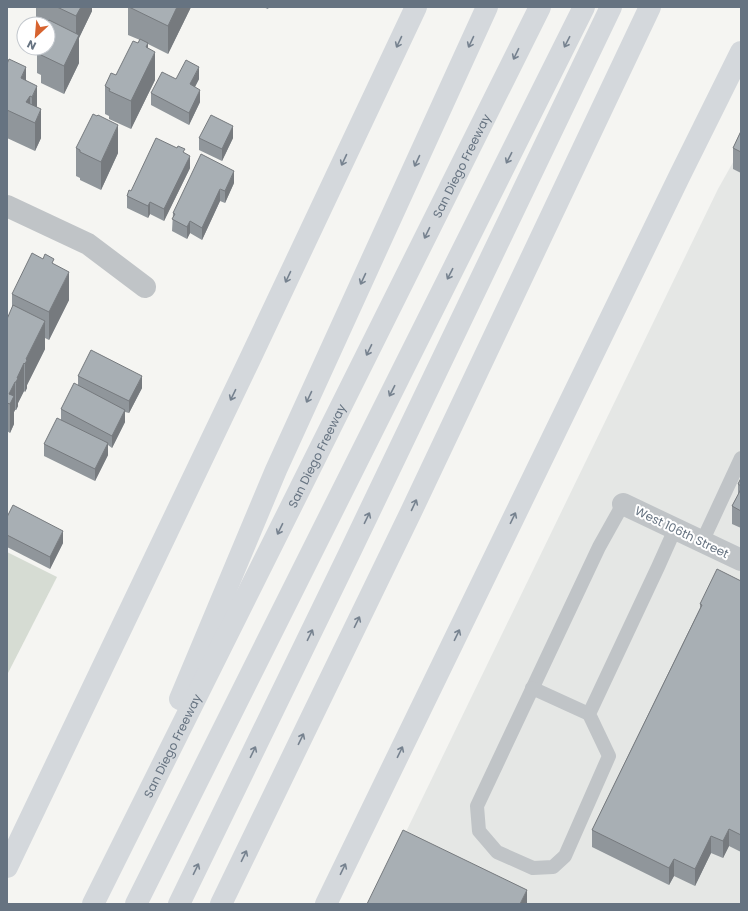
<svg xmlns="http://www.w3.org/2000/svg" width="748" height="911" font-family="Poppins,sans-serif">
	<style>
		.built { fill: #e5e7e5 }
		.green { fill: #d6dcd3 }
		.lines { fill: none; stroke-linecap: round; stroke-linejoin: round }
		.service { stroke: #c0c4c7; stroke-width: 14 }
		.minor { stroke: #c0c4c7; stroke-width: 22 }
		.motorway { stroke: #d4d8dc; stroke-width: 22 }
		.wall { fill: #90969b }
		.shaded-wall { fill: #767a7e }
		.building { fill: #a8afb4; stroke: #767a7e }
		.oneway { stroke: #76828f }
		.labels { text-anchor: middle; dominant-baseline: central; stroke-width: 4; stroke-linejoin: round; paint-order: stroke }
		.street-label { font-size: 12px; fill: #667381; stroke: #fff }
	</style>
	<rect width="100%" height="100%" fill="#f5f5f2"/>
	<path class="built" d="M741,148V904H371L718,189Z"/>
	<path class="green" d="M7,552L57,577L7,675Z"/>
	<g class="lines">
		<g class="service">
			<path d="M623,504L599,547L477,806L479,831L497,852L533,868L553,867L565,856L609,756L589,714L658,567L675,529"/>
			<path d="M702,542L741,458"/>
			<path d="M532,688L589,714"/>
		</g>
		<g class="minor">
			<path d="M7,206L88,244L145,287"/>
			<path d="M623,504L741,560"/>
		</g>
		<g class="motorway">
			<path d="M180,699L276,470L487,7"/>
			<path d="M7,867L249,361L416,7"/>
			<path id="s1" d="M93,904L540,7"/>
			<path d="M136,904L584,7"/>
			<path d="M179,904L349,554L611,7"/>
			<path d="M221,904L410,514L650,7"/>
			<path d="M326,904L680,175L741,52"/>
		</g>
	</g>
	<g class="wall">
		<path d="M36,7H92V11L79,38V63L64,94L41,83V75L37,73V48H48V24H36Z"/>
		<path d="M128,7H191L168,54L148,44V48L155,80L131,129L109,119V116L105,114V86L116,75L140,40L128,35Z"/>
		<path d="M263,7H269L268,9Z"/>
		<path d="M7,64L26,80L37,108L41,138L35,151L7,138Z"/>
		<path d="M176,79H199L195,87L200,102L189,125L151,105V93Z"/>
		<path d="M741,131V173L733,169V148Z"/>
		<path d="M199,138H233L222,161L199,150Z"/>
		<path d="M76,148L118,153L101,190L80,180V178L76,176Z"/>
		<path d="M185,153L190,168L164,221L150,214L148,218L127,208V196L131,191Z"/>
		<path d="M234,183L225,203L220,201L202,240L190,233L187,239L172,231L173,213Z"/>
		<path d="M54,264L69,300L49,340L45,338V349L27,385V388L25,392L24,391L18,403V406L16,410H15L14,412V424L10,433L7,431V319L12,309V294Z"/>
		<path d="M78,376L142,388L129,413L125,412V422L112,448L108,445V455L95,481L44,456V444L61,420V409L78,385Z"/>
		<path d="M741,478V528L732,524V506L738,495V484Z"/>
		<path d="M7,517L63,543L50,569L7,547Z"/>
		<path d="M741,581V852L729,846L723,858L711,853L695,886L674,876L669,885L592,847V830L700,608V604Z"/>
	</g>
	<g class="shaded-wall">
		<path d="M81,7H92V11L79,38V63L64,94V66L76,41V16Z"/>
		<path d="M177,7H191L168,54V26Z"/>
		<path d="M148,43V67L155,52V80L131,129V101L146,47Z"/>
		<path d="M26,67V96L21,78Z"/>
		<path d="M199,67V79L190,96V84Z"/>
		<path d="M37,86V114L32,122V97Z"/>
		<path d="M200,90V102L189,125V113Z"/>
		<path d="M30,96V120L26,102Z"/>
		<path d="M41,109V138L35,151V123Z"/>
		<path d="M118,125V153L101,190V162Z"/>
		<path d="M233,126V138L222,161V149Z"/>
		<path d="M190,156V168L164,221V209Z"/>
		<path d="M234,171V183L225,203V191Z"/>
		<path d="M220,189V201L202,240V228Z"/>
		<path d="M150,202V214L148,218V206Z"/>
		<path d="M190,221V233L187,239V227Z"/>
		<path d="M69,272V300L49,340V312Z"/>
		<path d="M45,321V349L27,385V388L25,392V364L26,359Z"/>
		<path d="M24,363V391L18,403V406L16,410V382L17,378Z"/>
		<path d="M142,376V388L129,413V401Z"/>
		<path d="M15,382V410L14,412V424L10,433V404L9,394Z"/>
		<path d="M125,410V422L112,448V436Z"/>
		<path d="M108,443V455L95,481V469Z"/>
		<path d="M63,531V543L50,569V557Z"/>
		<path d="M729,829V846L723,858V841Z"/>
		<path d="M711,836V853L695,886V869Z"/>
		<path d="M674,859V876L669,885V868Z"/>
		<path d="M527,890V904H520Z"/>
	</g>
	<g class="building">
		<path d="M57,7H81L76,16Z"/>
		<path d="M129,7H177L168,26Z"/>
		<path d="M49,20L79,35L64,66L41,55L44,48H43H48V24H47Z"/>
		<path d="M140,39L148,43L146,47L155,52L131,101L109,91L110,89L105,86L111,73L116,75L133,41L138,43Z"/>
		<path d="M9,59L26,67L21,78L37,86L32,97L30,96L26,102L41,109L35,123L7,110V64Z"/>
		<path d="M186,60L199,67L190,84L200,90L189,113L151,93L162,72L176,79Z"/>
		<path d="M93,114L97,116L98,115L118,125L101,162L80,152V150L76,148Z"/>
		<path d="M211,115L233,126L222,149L199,138Z"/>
		<path d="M741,131V152L733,148Z"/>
		<path d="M156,138L177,148L178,146L185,149L183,152L190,156L164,209L150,202L148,206L127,196L129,190L131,191Z"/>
		<path d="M201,154L234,171L225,191L220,189L202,228L190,221L187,227L172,219L175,214L173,213Z"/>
		<path d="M32,253L43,259L45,254L54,259L52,263L69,272L49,312L12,294Z"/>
		<path d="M13,305L45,321L26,359L27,360L25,364L24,363L17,378H18L16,382H15L9,394L14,396L10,404L7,403V319Z"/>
		<path d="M91,350L142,376L129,401L78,376Z"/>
		<path d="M74,383L125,410L112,436L61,409Z"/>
		<path d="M57,418L108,443L95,469L44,444Z"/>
		<path d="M741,478V486L738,484Z"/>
		<path d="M741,489V511L732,506Z"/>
		<path d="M13,505L63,531L50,557L7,535V517Z"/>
		<path d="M717,569L741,581V835L729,829L723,841L711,836L695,869L674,859L669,868L592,830L702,605L700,604Z"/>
		<path d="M403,830L527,890L520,904H367Z"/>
	</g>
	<defs><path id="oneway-shaft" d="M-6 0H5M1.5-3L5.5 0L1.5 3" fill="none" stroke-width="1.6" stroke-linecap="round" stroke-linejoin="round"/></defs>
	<g class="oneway">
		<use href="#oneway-shaft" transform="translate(399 42) rotate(115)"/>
		<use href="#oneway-shaft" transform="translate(471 42) rotate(115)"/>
		<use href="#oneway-shaft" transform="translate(567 42) rotate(117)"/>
		<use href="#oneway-shaft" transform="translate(516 54) rotate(116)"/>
		<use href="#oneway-shaft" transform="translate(509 158) rotate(117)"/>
		<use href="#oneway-shaft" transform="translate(344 160) rotate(115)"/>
		<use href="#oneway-shaft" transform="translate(417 161) rotate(115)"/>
		<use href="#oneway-shaft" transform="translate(427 233) rotate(116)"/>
		<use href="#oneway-shaft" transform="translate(450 274) rotate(117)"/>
		<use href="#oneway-shaft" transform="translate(288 277) rotate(115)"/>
		<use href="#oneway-shaft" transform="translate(363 279) rotate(115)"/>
		<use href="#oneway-shaft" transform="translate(369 350) rotate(116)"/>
		<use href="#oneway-shaft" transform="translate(392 391) rotate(117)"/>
		<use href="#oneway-shaft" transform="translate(233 395) rotate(116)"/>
		<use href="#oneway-shaft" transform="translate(309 397) rotate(115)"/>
		<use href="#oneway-shaft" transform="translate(414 505) rotate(-65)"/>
		<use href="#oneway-shaft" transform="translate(367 518) rotate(-64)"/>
		<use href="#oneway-shaft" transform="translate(513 518) rotate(-64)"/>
		<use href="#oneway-shaft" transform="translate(280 529) rotate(116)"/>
		<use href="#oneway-shaft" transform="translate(357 622) rotate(-64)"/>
		<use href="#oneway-shaft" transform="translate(310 635) rotate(-64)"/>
		<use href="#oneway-shaft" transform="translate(457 635) rotate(-64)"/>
		<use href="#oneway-shaft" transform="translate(301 739) rotate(-64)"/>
		<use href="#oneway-shaft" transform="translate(253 752) rotate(-64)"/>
		<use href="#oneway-shaft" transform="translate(400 752) rotate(-64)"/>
		<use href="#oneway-shaft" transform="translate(244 856) rotate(-64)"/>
		<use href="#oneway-shaft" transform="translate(196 869) rotate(-64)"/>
		<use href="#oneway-shaft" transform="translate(343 869) rotate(-64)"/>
	</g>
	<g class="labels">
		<g class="street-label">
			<text stroke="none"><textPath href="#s1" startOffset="825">San Diego Freeway</textPath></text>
			<text stroke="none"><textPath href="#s1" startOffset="501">San Diego Freeway</textPath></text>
			<text transform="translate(682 532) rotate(26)">West 106th Street</text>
			<text stroke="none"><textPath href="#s1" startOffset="177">San Diego Freeway</textPath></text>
		</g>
	</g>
	<rect width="748" height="911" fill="none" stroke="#667381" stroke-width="16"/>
	<g transform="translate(36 36) rotate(206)"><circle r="19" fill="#ffffff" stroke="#c2c7cd"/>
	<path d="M0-3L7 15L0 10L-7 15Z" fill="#d7632f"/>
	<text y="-6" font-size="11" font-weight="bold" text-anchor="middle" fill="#667381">N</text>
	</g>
</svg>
